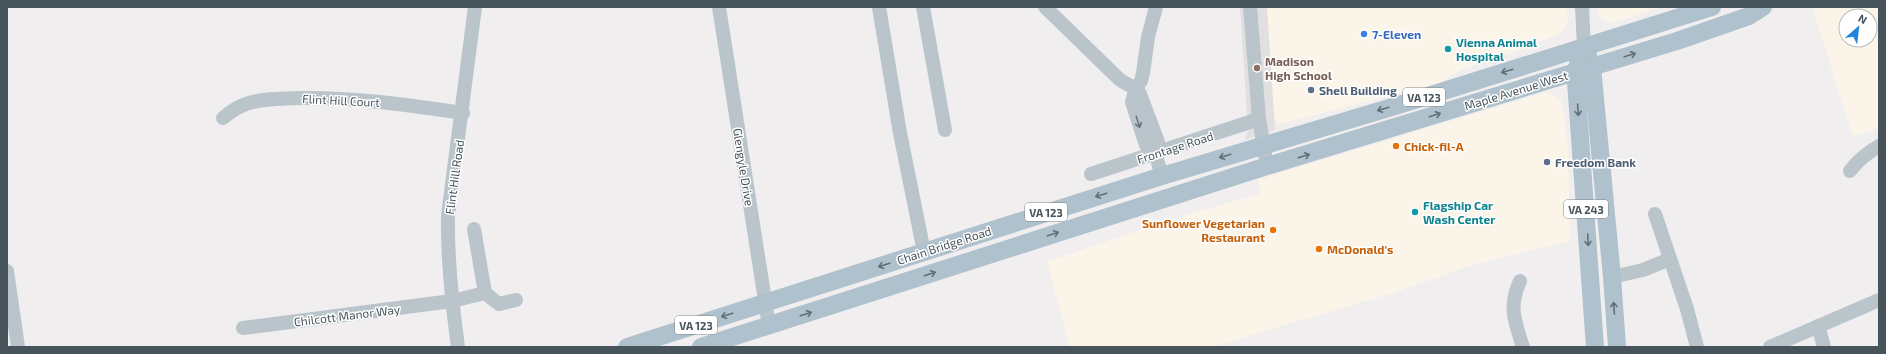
<svg xmlns="http://www.w3.org/2000/svg" width="1886" height="354" font-family="'Exo 2',sans-serif">
	<style>
		.commercial { fill: #fbf4e8; fill-rule: evenodd }
		.education { fill: #e2dfe0 }
		.lines { fill: none; stroke-linecap: round; stroke-linejoin: round }
		.minor { stroke: #bac4cb; stroke-width: 14 }
		.major { stroke: #afc1cc; stroke-width: 18 }
		.oneway { stroke: #616f77 }
		.oneway2 { stroke: #6a767d }
		.shop-dot { fill: #3f7fe0; stroke: #fff; stroke-width: 1.5 }
		.culture-dot { fill: #0f9aa8; stroke: #fff; stroke-width: 1.5 }
		.education-dot { fill: #8d6e63; stroke: #fff; stroke-width: 1.5 }
		.service-dot { fill: #5c6f8a; stroke: #fff; stroke-width: 1.5 }
		.food-dot { fill: #e8710a; stroke: #fff; stroke-width: 1.5 }
		.labels { text-anchor: middle; dominant-baseline: central; stroke-width: 3; stroke-linejoin: round; paint-order: stroke }
		.shield { fill: #fff; stroke: #7e878c; stroke-width: 1 }
		.shield-label { font-size: 11px; font-weight: bold; fill: #47545b }
		.shop-label { font-size: 12px; font-weight: bold; fill: #366cbe; stroke: #fff; text-anchor: start }
		.culture-label { font-size: 12px; font-weight: bold; fill: #0d838f; stroke: #fff; text-anchor: start }
		.education-label { font-size: 12px; font-weight: bold; fill: #785e54; stroke: #fff; text-anchor: start }
		.service-label { font-size: 12px; font-weight: bold; fill: #4e5e75; stroke: #fff; text-anchor: start }
		.street-label { font-size: 12px; fill: #47545b; stroke: #fff }
		.food-label { font-size: 12px; font-weight: bold; fill: #c56008; stroke: #fff; text-anchor: start }
	</style>
	<rect width="100%" height="100%" fill="#f1eeef"/>
	<g class="commercial">
		<path d="M1264,7H1567L1568,21L1561,33L1514,52L1460,70L1440,83L1280,124L1270,114Z"/>
		<path d="M1597,7H1661L1613,23L1604,20L1600,16Z"/>
		<path d="M1821,7H1879V128L1853,136L1813,10ZM1846,16H1870V40H1846Z"/>
		<path d="M1547,92L1561,100L1568,146L1570,241L1479,263L1383,296L1211,347H1070L1047,262L1148,227L1261,193L1257,180Z"/>
	</g>
	<path class="education" d="M1240,7H1267L1275,130L1245,140L1248,130Z"/>
	<g class="lines">
		<g class="minor">
			<path d="M719,7L769,326"/>
			<path d="M879,7L900,133L924,252"/>
			<path d="M923,7L945,130"/>
			<path d="M1045,7L1119,79C1126,85 1135,86 1140,94L1158,142L1155,153L1162,176"/>
			<path d="M1250,7L1259,119L1267,166"/>
			<path d="M1582,7L1584,47"/>
			<path d="M223,118C230,112 237,107 246,104C262,98 281,99 298,98C354,97 408,105 463,113"/>
			<path d="M1155,153L1146,145L1132,102L1136,88L1141,81L1143,73L1148,37L1156,7"/>
			<path d="M1850,171C1858,160 1867,153 1879,146"/>
			<path d="M1091,174L1259,119"/>
			<path d="M1655,214L1687,309L1697,347"/>
			<path d="M474,229L485,293"/>
			<path d="M7,271L18,347"/>
			<path d="M1612,277L1643,270L1670,259"/>
			<path d="M1520,281C1508,307 1515,322 1523,347"/>
			<path d="M1818,326L1824,347"/>
			<path d="M243,328L452,301L485,293L499,304L516,300"/>
			<path d="M458,347C452,303 447,260 448,215L475,7"/>
			<path d="M1770,347L1879,300"/>
		</g>
		<g class="major">
			<path d="M1588,56L1592,67L1612,277L1617,347"/>
			<path d="M1579,61L1576,71V82L1595,347"/>
			<path d="M627,347L1162,176L1402,104L1712,7"/>
			<path d="M701,347L1267,166L1677,41L1749,16L1763,7"/>
		</g>
	</g>
	<defs><path id="oneway-shaft" d="M-6 0H5M1.5-3L5.5 0L1.5 3" fill="none" stroke-width="1.6" stroke-linecap="round" stroke-linejoin="round"/></defs>
	<g class="oneway">
		<use href="#oneway-shaft" transform="translate(1630 55) rotate(-17)"/>
		<use href="#oneway-shaft" transform="translate(1507 71) rotate(163)"/>
		<use href="#oneway-shaft" transform="translate(1383 109) rotate(163)"/>
		<use href="#oneway-shaft" transform="translate(1578 110) rotate(86)"/>
		<use href="#oneway-shaft" transform="translate(1435 115) rotate(-17)"/>
		<use href="#oneway-shaft" transform="translate(1225 156) rotate(163)"/>
		<use href="#oneway-shaft" transform="translate(1304 156) rotate(-17)"/>
		<use href="#oneway-shaft" transform="translate(1101 195) rotate(163)"/>
		<use href="#oneway-shaft" transform="translate(1053 234) rotate(-18)"/>
		<use href="#oneway-shaft" transform="translate(1588 240) rotate(87)"/>
		<use href="#oneway-shaft" transform="translate(884 265) rotate(162)"/>
		<use href="#oneway-shaft" transform="translate(930 274) rotate(-18)"/>
		<use href="#oneway-shaft" transform="translate(1614 308) rotate(-94)"/>
		<use href="#oneway-shaft" transform="translate(806 314) rotate(-18)"/>
		<use href="#oneway-shaft" transform="translate(727 315) rotate(162)"/>
	</g>
	<use class="oneway2" href="#oneway-shaft" transform="translate(1138 122) rotate(72)"/>
	<circle class="shop-dot" cx="1364" cy="34" r="4"/>
	<g class="culture-dot">
		<circle cx="1448" cy="49" r="4"/>
		<circle cx="1415" cy="212" r="4"/>
	</g>
	<circle class="education-dot" cx="1257" cy="68" r="4"/>
	<g class="service-dot">
		<circle cx="1311" cy="90" r="4"/>
		<circle cx="1547" cy="162" r="4"/>
	</g>
	<g class="food-dot">
		<circle cx="1396" cy="146" r="4"/>
		<circle cx="1273" cy="230" r="4"/>
		<circle cx="1319" cy="249" r="4"/>
	</g>
	<g class="labels">
		<g class="shield">
			<rect x="1403" y="88" width="42" height="18" rx="3"/>
			<rect x="1564" y="200" width="44" height="18" rx="3"/>
			<rect x="1025" y="203" width="42" height="18" rx="3"/>
			<rect x="675" y="316" width="42" height="18" rx="3"/>
		</g>
		<g class="shield-label">
			<text x="1424" y="97">VA 123</text>
			<text x="1586" y="209">VA 243</text>
			<text x="1046" y="212">VA 123</text>
			<text x="696" y="325">VA 123</text>
		</g>
		<g class="shop-label">
			<text x="1372" y="34">7-Eleven</text>
		</g>
		<g class="culture-label">
			<text x="1456" y="42">Vienna Animal<tspan x="1456" dy="14">Hospital</tspan></text>
			<text x="1423" y="205">Flagship Car<tspan x="1423" dy="14">Wash Center</tspan></text>
		</g>
		<g class="education-label">
			<text x="1265" y="61">Madison<tspan x="1265" dy="14">High School</tspan></text>
		</g>
		<g class="service-label">
			<text x="1319" y="90">Shell Building</text>
			<text x="1555" y="162">Freedom Bank</text>
		</g>
		<g class="street-label">
			<text transform="translate(1516 90) rotate(-17)">Maple Avenue West</text>
			<text transform="translate(341 100) rotate(3)">Flint Hill Court</text>
			<text transform="translate(1175 147) rotate(-18)">Frontage Road</text>
			<text transform="translate(744 167) rotate(81)">Glengyle Drive</text>
			<text transform="translate(454 177) rotate(-82)">Flint Hill Road</text>
			<text transform="translate(944 245) rotate(-18)">Chain Bridge Road</text>
			<text transform="translate(347 315) rotate(-7)">Chilcott Manor Way</text>
		</g>
		<g class="food-label">
			<text x="1404" y="146">Chick-fil-A</text>
			<text x="1265" y="223" text-anchor="end">Sunflower Vegetarian<tspan x="1265" dy="14">Restaurant</tspan></text>
			<text x="1327" y="249">McDonald's</text>
		</g>
	</g>
	<rect width="1886" height="354" fill="none" stroke="#47545b" stroke-width="16"/>
	<g transform="translate(1858 28) rotate(28)"><circle r="19" fill="#ffffff" stroke="#b5bbbd"/>
	<path d="M0-3L7 15L0 10L-7 15Z" fill="#1f85da"/>
	<text y="-6" font-size="11" font-weight="bold" text-anchor="middle" fill="#47545b">N</text>
	</g>
</svg>
